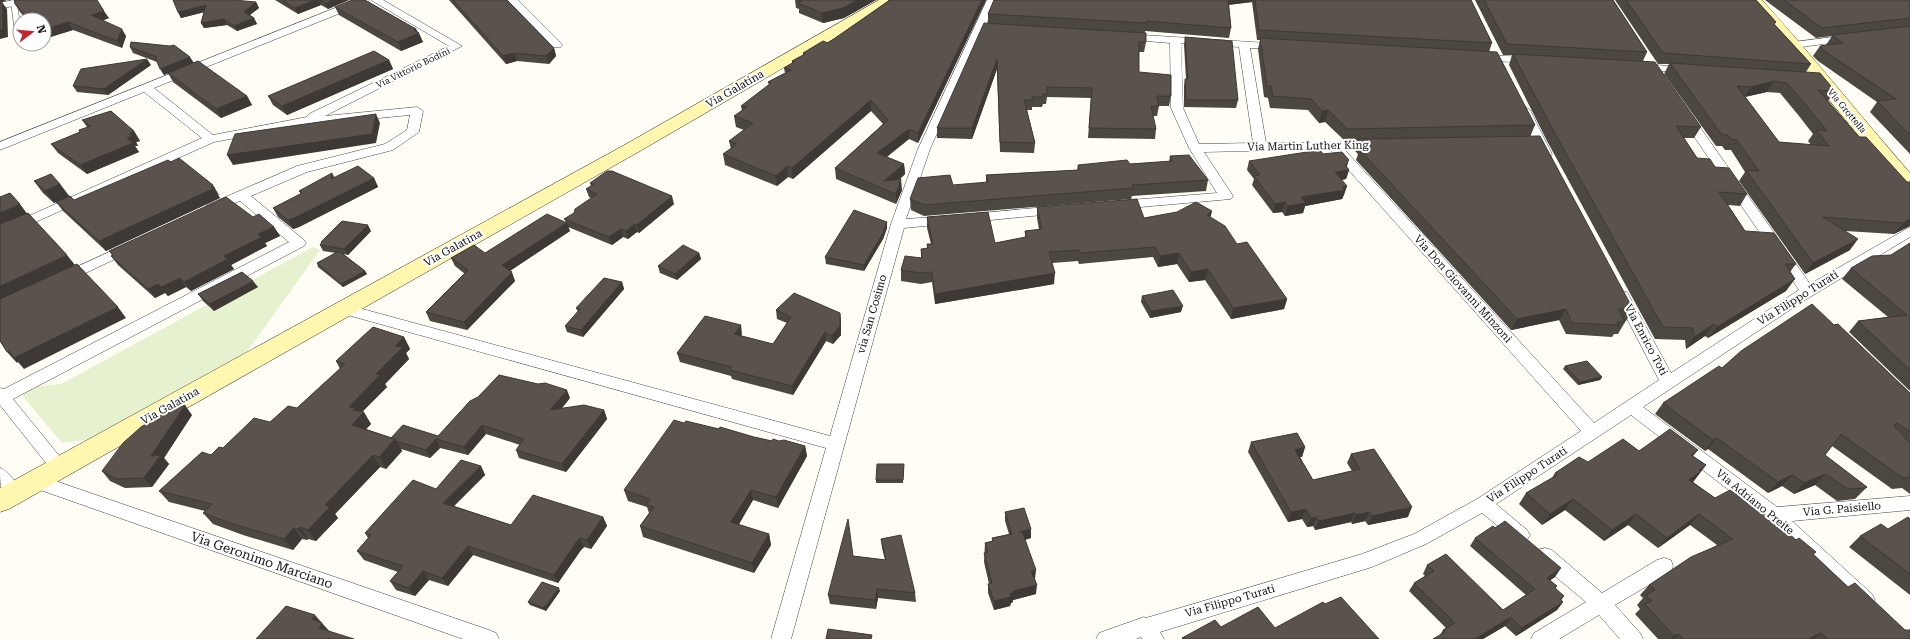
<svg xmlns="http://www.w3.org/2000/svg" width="1910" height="639" font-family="'Roboto Serif',serif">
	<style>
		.pitch { fill: #e6f2cf }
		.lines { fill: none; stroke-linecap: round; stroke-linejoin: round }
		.lane-casing { stroke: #444; stroke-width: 7 }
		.street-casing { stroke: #444; stroke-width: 1 }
		.secondary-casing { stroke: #333; stroke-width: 1 }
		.lane { stroke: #fff; stroke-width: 6 }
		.street { fill: #fff; fill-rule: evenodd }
		.secondary { fill: #fff6b0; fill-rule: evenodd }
		.wall { fill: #4d4742; fill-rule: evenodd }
		.shaded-wall { fill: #3f3936 }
		.building { fill: #5a524d; stroke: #3f3936; fill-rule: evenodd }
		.labels { text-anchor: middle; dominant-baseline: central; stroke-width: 4; stroke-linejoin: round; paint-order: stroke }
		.far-street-label { font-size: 9px; fill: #111; stroke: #fff }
		.street-label { font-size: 11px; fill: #111; stroke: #fff }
		.near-street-label { font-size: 13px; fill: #111; stroke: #fff }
	</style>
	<rect width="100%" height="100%" fill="#fffdf5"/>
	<path class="pitch" d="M313,247L320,250L247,352L87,440L62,443L21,394L38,386L61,384Z"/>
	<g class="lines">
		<g class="lane-casing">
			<path id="lane" d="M14,3L19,39"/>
		</g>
		<g class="street-casing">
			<g id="street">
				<path d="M13,0H31L30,2L0,9V3Z"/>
				<path d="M355,0H369L368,2L154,88L213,135L307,117L309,114L449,46L371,0H383L462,46L325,116L417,107L423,111L419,132L393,150L307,172L251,196L304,240L306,243L304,246L13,399L69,468L66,473L60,475L54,473L0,405V388L4,389L289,242L240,201L212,212L207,211L205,208L207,205L297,166L385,144L407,130L410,115L305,125L214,142L0,238V229L202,138L144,92L0,150V142Z"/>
				<path d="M507,0H518L561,43L562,45L561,47H553Z"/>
				<path d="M987,0H997L930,149L906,219L946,216L951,217L953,220L951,223L946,224L904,228L791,639H771L826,448L344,314L339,313L337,309L339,305L344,304L830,436L891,224L918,149Z"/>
				<path d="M1127,34L1282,44L1283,46L1278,49L1250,48L1266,143L1379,142L1381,145L1379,148L1375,149H1344L1594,423L1659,380L1615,296L1617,292L1622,291L1627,292L1671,373L1799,290L1680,116L1682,113H1690L1810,284L1910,227V237L1805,300L1643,407L1777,507L1910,496V510L1792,521L1872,594L1875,600L1872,606L1865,608L1858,606L1768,520L1631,415L1496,504L1527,530L1530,535L1527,540L1521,543L1515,540L1482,513L1426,544L1372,567L1160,632L1164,639H1142L1141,637L1136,639H1096L1099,633L1144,617L1146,618L1362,554L1414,534L1477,499L1581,431L1330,149L1204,152L1233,196L1231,199L1118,209L1113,208L1111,205L1113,202L1118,201L1217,193L1189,148L1171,108L1170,43L1123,39L1122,37L1123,35ZM1181,43L1239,47L1253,143L1199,144L1183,108Z"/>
				<path d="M1849,35L1854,38L1853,40L1794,48L1789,45L1794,42Z"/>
				<path d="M1480,55L1530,57L1536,60L1530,63L1476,60L1474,58L1476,56Z"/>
				<path d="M1640,64L1686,67L1692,70L1686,73L1636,69L1634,67Z"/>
				<path d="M1524,106L1530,110L1552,154L1550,157H1542L1540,154L1518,110Z"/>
				<path d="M1058,206L1063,207L1065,210L1063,213L970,222L965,221L963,218L965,215L970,214Z"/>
				<path d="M129,243L134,244L136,247L134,250L69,281L64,283L59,281L57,278L59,275Z"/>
				<path d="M0,468C10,471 17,485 22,494L19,499C0,506 0,482 0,468Z"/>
				<path d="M35,474L489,630L496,633L499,639H463L29,486L26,481L29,476Z"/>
				<path d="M1545,548L1552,550L1602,593L1657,560L1664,558L1671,560L1673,566L1671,572L1615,605L1640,633L1643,639H1620L1599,615L1559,639H1531L1534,633L1586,602L1538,562L1536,556L1538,550Z"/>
			</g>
		</g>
		<g class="secondary-casing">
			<g id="secondary">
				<path d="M879,0H898L895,3L640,151L9,509L0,512V488L628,143Z"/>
				<path d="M1746,0H1762C1813,56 1860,116 1910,173V191L1903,189Z"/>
			</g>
		</g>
		<use href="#lane" class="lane"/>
		<use href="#street" class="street"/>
		<use href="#secondary" class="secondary"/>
	</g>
	<g class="wall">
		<path d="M275,0H349L328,9L321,5L298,14Z"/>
		<path d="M449,0H507L554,48L556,56L549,64L517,61L506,64Z"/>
		<path d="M795,0H876L844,18L823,23L799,13V9L796,8Z"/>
		<path d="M888,0H986L918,143L909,139L887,157L904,164L905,174L899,180L902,190L896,204L836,179L835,168L883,124L871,111L793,179L788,177L777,186L725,165L723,154L731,149L729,141L744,130L736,127L734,116L742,111L741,106L769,85L768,82L785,73L784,68L792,64V61L803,55V53L828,43L888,1Z"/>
		<path d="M994,0H1471L1492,43L1489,52L1535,125L1530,137L1633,309L1626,321H1624L1625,322L1618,334H1614L1612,337L1566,334L1559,320L1511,330L1356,160L1358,154L1354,150L1357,140H1344L1325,122L1319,123L1308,110L1270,108L1268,98L1264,97L1258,49L1260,40H1257L1252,2L1229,5L1231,28L1229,38L1145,31L1146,42L1144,52H1139V72L1171,96L1169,106H1159L1157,116H1153L1156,129L1155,139L1088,138L1091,98L1047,97L1046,104H1043L1042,107H1032V110H1027L1035,143L1034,153L1000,152L997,69L972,139L937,138V128L988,23V14Z"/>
		<path d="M1475,0H1613L1647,52L1643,61L1701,127L1694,138H1684L1697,158L1715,167L1747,194L1740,206L1728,205L1745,231L1796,264L1790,272L1786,291L1708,338L1705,336L1686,349L1685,340L1655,339L1547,141L1509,65L1512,55H1503Z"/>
		<path d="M1615,0H1756L1776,22L1774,24L1811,64L1806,72L1835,91L1828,101L1859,137L1907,182H1910V226L1894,234L1845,231L1850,250L1805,274L1739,181L1745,172L1731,150H1725L1722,146H1716L1664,74L1669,64H1658ZM1767,92L1780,93L1799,116L1813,134L1808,141L1811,145L1779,142L1745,97Z"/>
		<path d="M1765,0H1910V154L1870,112L1877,102L1818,61L1813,56L1820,46L1826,45L1832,36L1816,38Z"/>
		<path d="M256,2L259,8L250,15L254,18L257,24L237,31L227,25L204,28L201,23L204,12L181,18L178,12Z"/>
		<path d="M15,4L109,18L102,21L126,36L122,48L73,30L47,38L44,35V20H27L20,12Z"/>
		<path d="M335,7L416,29L423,42L401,51L339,15Z"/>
		<path d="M1185,37L1238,100L1236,108L1184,107V86L1185,79H1186L1184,45Z"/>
		<path d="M130,47L194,63L247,96L252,105L221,118L173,82L168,73L164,75L157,62L133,53Z"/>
		<path d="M389,60L393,69L287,115L273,105L268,96Z"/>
		<path d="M151,65L108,95L77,92L73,86Z"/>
		<path d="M82,120L134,131L140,141L136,142L138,146H135L139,152L87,174L58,153L51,144L80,132L87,127Z"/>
		<path d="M1323,154L1346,166L1349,170L1346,179L1341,180L1347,186L1344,195L1342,199L1305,206L1303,213L1285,216L1282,212L1273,213L1252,185L1254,179L1247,170L1249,161Z"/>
		<path d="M1170,156L1208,180L1206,191L1132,196L1131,199L924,216L911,210L910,199L953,185L986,183V175L1077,170L1078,165L1130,164L1169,162Z"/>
		<path d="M335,178H374L378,187L299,227L293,229L278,217L273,208L301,194L299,191Z"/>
		<path d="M34,181L60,184L69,196L74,200L219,195H218L220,198L106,251L63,211L56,202L54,203L43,193Z"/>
		<path d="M590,183L674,204L639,233L637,232L628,239L623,237L612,245L568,227L570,231L510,271L515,281L467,330L430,321L426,312L465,274L455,266L451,258L485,253L566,222L564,219L574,213L591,198L589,197L586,189L591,186Z"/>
		<path d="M1037,207L1144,218L1212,211L1210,218L1237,244L1287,299L1284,309L1231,319L1205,280L1189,282L1177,264L1158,267L1153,257L1079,264L1078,261L1052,263L1054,284L935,304L932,282L921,284L901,281V270L921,258V249H927V244H931L927,228V217L995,243L1025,237V231L1039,230L1037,218Z"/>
		<path d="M253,217L274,227L280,236L265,243L267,246L231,265L234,269L191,291L186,287L168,296L165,293L155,298L118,265L111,256L112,255L109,251Z"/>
		<path d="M887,222V228L883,239L864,271L826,264L825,257Z"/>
		<path d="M371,231L348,255L343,254L365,271L367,274L343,287L318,267L317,263L336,253L323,251L320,245L322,243L321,242Z"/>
		<path d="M1910,243V391L1849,332L1858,321L1888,317L1842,279L1851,268L1891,255Z"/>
		<path d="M699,253L701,259L677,280L660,273L658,266Z"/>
		<path d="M622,282L624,289L583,337L567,332L565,326L578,312L576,308Z"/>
		<path d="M258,287L214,311L203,301L198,294Z"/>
		<path d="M1142,296L1181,312L1150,318L1141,302Z"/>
		<path d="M776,310L840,313L841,322V335L833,344L826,341L793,395L732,379L731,376L680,362L677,353L742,334L741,336L773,344L787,323L777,319Z"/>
		<path d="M1834,325L1910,393V494L1902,488L1892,489L1832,446L1825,455L1866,488L1855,499L1837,501L1815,485L1794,494L1782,486L1768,493L1708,449L1705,451L1655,414L1663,403L1722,368Z"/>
		<path d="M404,337L410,349L406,353L409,359L385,384L387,387L362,412L371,424L366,429L391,438L438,436L570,398L562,408L604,410L607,419L566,472L519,458L516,450L520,445L486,434L468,455L440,448L430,458L401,449L402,451L386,469L380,467L335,514L338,518L316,541L308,539L307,540L302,539L293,550L243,535L213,524L203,513L205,511L169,502L159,491L211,455L223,448L297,408L340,369L336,361Z"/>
		<path d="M1565,366L1602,377L1600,380L1578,385L1563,369Z"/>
		<path d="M192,415L164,458L169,464L152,487L125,488L110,481L102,471Z"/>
		<path d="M684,423L719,429L772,441H779L805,446L807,456L778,508L753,500L738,525L769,534L771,545L754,573L643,537L640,526L649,513L647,507L628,501L624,490Z"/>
		<path d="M1251,442L1305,447L1302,457H1300L1313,480L1352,471L1347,463L1351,454L1408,517L1368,525L1365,521L1352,524L1351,522L1315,530L1313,526L1307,527L1302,519L1288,522L1248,452Z"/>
		<path d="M1639,451L1693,456L1706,465L1693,482L1715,498L1814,555L1848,587L1910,639H1658L1635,614L1640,609L1637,605L1643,598L1640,595L1649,585L1717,545L1690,525L1658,548L1628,525L1604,541L1565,510L1542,525L1519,504L1526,493L1552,478L1555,473L1588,462Z"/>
		<path d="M481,466L485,475L454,506L511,525L603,517L607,526L591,549L584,547L581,550L558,583L473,555L448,586L429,580L415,596L396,590L390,581L398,572L364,560L357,551L368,538L365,533L436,489Z"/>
		<path d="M904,467L903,483H876V480Z"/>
		<path d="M1005,512L1031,538L1025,540L1035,579L1036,594L1013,600V602L1011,603L1010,606L994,610L988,593V584H989L984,562L985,543L992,541V538L1009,534L1005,521Z"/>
		<path d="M1910,519V595L1849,547L1860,536L1888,529Z"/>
		<path d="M1475,538L1555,577L1550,580L1556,588L1561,600L1563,602L1557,610L1516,636L1505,626L1483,639H1433L1440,635L1443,630L1446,628L1409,591L1414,583L1425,576L1423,574L1427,565L1503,610L1526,595L1470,546Z"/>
		<path d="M881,539L915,593L916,602L878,598L876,609L830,604L828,595L853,556L885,560L882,548Z"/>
		<path d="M560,591L546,611L530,605L528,602Z"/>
	</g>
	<g class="shaded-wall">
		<path d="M0,0H7L2,2L7,9L8,37L0,39Z"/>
		<path d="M315,0H319L321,5L298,14L295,8Z"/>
		<path d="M333,0H349L328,9L326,3Z"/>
		<path d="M858,0H876L844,18L823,23L822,13Z"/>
		<path d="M982,0H986L918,143V133Z"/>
		<path d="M1227,0H1253L1252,2L1226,5Z"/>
		<path d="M256,2L259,8L247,17L244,12Z"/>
		<path d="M206,5L209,11L181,18L178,12Z"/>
		<path d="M104,11L109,18L95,23L91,15Z"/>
		<path d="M254,18L257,24L237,31L234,26Z"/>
		<path d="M224,19L227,25L204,28L201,23Z"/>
		<path d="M68,22L73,30L47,38L44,34V30Z"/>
		<path d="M122,29L126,36L122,48L117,41Z"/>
		<path d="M416,29L418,33H419L423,42L401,51L398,42L414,30Z"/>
		<path d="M554,48L556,56L549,64L546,56Z"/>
		<path d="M514,53L517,61L506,64L503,56Z"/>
		<path d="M190,57L194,63L164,75L160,69Z"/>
		<path d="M147,59L151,65L108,95L104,89Z"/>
		<path d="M997,59V69L972,139V128Z"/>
		<path d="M389,60L393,69L287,115L282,106Z"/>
		<path d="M1774,81L1767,92L1744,97L1751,87Z"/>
		<path d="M247,96L252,105L221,118L216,109Z"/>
		<path d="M871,100V111L793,179L792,168Z"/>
		<path d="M1328,110L1325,122L1319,123L1322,111Z"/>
		<path d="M376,114L380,123L376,143L233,165L227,155Z"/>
		<path d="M909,129V139L878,163L877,153Z"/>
		<path d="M134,131L140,141L136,142L138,146H135L139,152L87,174L80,165L127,138L129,134Z"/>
		<path d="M1349,160L1346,169L1349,170L1346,179L1332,182L1335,172Z"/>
		<path d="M904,164L905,174L887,190L884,181Z"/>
		<path d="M787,166L788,177L777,186L776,176Z"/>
		<path d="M332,173L337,182L331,179Z"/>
		<path d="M374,178L378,187L299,227L293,229L288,220Z"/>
		<path d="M901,179L902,190L896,204V194Z"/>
		<path d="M60,184L69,196L54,203L45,191Z"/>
		<path d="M213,185L219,195H218L220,198L106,251L99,241Z"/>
		<path d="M1347,186L1342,199L1305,206L1303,213L1285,216L1288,206L1301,197Z"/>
		<path d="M672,196L674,204L639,233L637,225Z"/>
		<path d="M1285,202L1282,212L1273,213L1275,204Z"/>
		<path d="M20,204L28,215L0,227V213Z"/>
		<path d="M1212,211L1209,222L1207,215Z"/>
		<path d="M1910,219V226L1894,234L1903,223Z"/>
		<path d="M887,222V228L883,239L864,271V265Z"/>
		<path d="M567,223L570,231L505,274L502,265Z"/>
		<path d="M635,224L637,232L628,239L626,231Z"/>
		<path d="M368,225L371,231L348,255L344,249Z"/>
		<path d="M274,227L280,236L265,243L267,246L231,265L234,269L191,291L184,282L258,234Z"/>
		<path d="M621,229L623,237L612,245L609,237Z"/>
		<path d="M1858,239L1850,250L1805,274L1813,263Z"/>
		<path d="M699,253L701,259L677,280L675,274Z"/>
		<path d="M1179,253L1177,264L1158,267L1160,256Z"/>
		<path d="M67,255L75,265L0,300V286Z"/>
		<path d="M1208,269L1205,280L1189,282L1191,272Z"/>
		<path d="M365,271L367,274L343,287L341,284Z"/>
		<path d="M512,272L515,281L467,330L464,322Z"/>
		<path d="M1055,273L1054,284L935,304V294Z"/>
		<path d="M180,278L186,287L168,296L161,287Z"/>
		<path d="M1795,279L1786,291L1708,338L1717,327Z"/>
		<path d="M253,281L258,287L214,311L210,304Z"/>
		<path d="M622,282L624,289L583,337L581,330Z"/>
		<path d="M158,284L165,293L155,298L148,289Z"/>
		<path d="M1287,299L1284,309L1231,319L1233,308Z"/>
		<path d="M1183,306L1181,312L1150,318L1151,311Z"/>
		<path d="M118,307L126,318L24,369L18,362L17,363L7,352Z"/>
		<path d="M1566,309L1559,320L1511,330L1517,319Z"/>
		<path d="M840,313L841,322V335L833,344L832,336Z"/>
		<path d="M1714,324L1705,336L1686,349L1694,337Z"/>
		<path d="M741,325L742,334L736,343L734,334Z"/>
		<path d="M825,332L826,341L793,395L792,386Z"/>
		<path d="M404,337L410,349L406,353L409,359L385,384L387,387L359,415L364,412L371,424L359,436L352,425L349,407L376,374L395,346Z"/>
		<path d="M1602,377L1600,380L1578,385L1580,382Z"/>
		<path d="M567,390L570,398L553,419L550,410Z"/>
		<path d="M185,405L192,415L164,458L169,464L152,487L144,478L151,456Z"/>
		<path d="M604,410L607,419L566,472L562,464Z"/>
		<path d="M482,425L486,434L468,455L464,447Z"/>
		<path d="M1717,438L1708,449L1705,451L1713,440Z"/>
		<path d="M395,439L402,451L386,469L379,457Z"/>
		<path d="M436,439L440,448L430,458L426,450Z"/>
		<path d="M805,446L807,456L778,508L776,497Z"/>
		<path d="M1305,447L1302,457L1292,459L1295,450Z"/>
		<path d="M1698,450L1689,461L1691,455Z"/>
		<path d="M373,455L380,467L335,514L338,518L316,541L308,530L325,505Z"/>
		<path d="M1706,465L1693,482L1689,480L1699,470Z"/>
		<path d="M481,466L485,475L448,512L443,503Z"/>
		<path d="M1825,474L1815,485L1794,494L1804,483Z"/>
		<path d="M1792,475L1782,486L1768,493L1778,482Z"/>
		<path d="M751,490L753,500L734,533L731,522Z"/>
		<path d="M1573,499L1565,510L1542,525L1550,514Z"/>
		<path d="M1412,507L1408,517L1368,525L1372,516Z"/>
		<path d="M1306,509L1302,519L1288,522L1291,512Z"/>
		<path d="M1369,512L1365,521L1352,524L1356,515Z"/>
		<path d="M1355,513L1351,522L1315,530L1319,521Z"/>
		<path d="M1636,514L1628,525L1604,541L1612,530Z"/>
		<path d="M1699,514L1690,525L1658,548L1667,538Z"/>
		<path d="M603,517L607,526L591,549L587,540Z"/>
		<path d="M1316,517L1313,526L1307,527L1311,518Z"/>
		<path d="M300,527L308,539L307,540L298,529Z"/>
		<path d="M294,528L302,539L293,550L284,539Z"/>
		<path d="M1031,529V538L1019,541V532Z"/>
		<path d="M769,534L771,545L754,573L752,563Z"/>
		<path d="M580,538L584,547L581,550L558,583L554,575L577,541Z"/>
		<path d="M468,546L473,555L448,586L442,578Z"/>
		<path d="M1561,568L1555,577L1541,587L1547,578Z"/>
		<path d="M1036,570L1035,579L1031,580V571Z"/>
		<path d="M423,571L429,580L415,596L409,588Z"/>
		<path d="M1037,585L1036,594L1013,600V602L1011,603L1010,606L994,610V601L1010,594L1013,591Z"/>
		<path d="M559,588L560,591L546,611L544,608Z"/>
		<path d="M877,589L878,598L876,609L875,600Z"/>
		<path d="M1564,596L1558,605L1563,602L1557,610L1516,636L1522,628Z"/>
		<path d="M315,615L330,632L326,637L312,619Z"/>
		<path d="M1511,617L1505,626L1483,639H1475Z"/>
		<path d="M1821,633L1814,639H1808Z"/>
		<path d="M1679,634L1674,639H1671L1674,636Z"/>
	</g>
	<g class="building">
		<path d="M14,0H97L104,11L91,15L122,29L117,41L68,22L44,30V20H29L15,4Z"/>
		<path d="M173,0H234L256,2L244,12L254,18L234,26L224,19L201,23L206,5L178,12Z"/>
		<path d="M282,0H315L295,8Z"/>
		<path d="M320,0H333L326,3Z"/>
		<path d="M352,0H365L416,29L414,30L419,33L398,42L335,7Z"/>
		<path d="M453,0H507L554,48L546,56L514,53L503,56Z"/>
		<path d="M799,0H858L843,8L822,13L798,3L802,1Z"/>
		<path d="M890,0H982L918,133L909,129L877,153L904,164L884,181L901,179L896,194L835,168L888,120L871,100L792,168L787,166L776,176L723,154L737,144L729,141L753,123L734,116L747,107L741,106L771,83L768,82L791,70L784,68L794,62L792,61L805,54L803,53L823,41L828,43Z"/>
		<path d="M994,0H1228L1231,28L1146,21V23L988,14Z"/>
		<path d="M1255,0H1471L1492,43L1259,30Z"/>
		<path d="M1484,0H1613L1647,52L1507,44Z"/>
		<path d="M1626,0H1756L1776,22L1774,24L1811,64L1663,53Z"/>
		<path d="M1784,0H1910V18L1822,28Z"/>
		<path d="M2,1L3,29L0,30V2Z"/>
		<path d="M984,23L1146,33V42H1139V72L1171,75V96H1157L1159,106H1151L1156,129L1089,128L1092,88L1047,87V94H1043V97H1032L1033,100H1024L1035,143L1000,142L997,59L972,128H937Z"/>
		<path d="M1910,26V135L1877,101L1896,99L1824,51L1820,46L1843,43L1832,35Z"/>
		<path d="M1185,37L1232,41L1238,100H1186L1185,79H1188Z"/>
		<path d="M1260,38L1497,52L1535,125L1347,129L1328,110L1322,111L1311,99L1273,96L1271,86H1267Z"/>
		<path d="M131,42L170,46L174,45L190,57L160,69L155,57H157L130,47Z"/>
		<path d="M374,51L389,60L282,106L268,96Z"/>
		<path d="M1513,54L1655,62L1701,127L1676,126L1697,158L1710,159L1715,167L1729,168L1747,194L1719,192L1745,231L1774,233L1796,264H1785L1795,279L1717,327L1714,324L1694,337L1693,328L1663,327L1553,130Z"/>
		<path d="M147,59L104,89L73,86L81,69Z"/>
		<path d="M198,61L247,96L216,109L168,73Z"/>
		<path d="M1670,63L1820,73L1835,91L1818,90L1859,137H1866L1907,182H1910V219L1903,223L1823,217L1858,239L1813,263L1746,170L1759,171L1737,140L1731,139L1728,135H1722ZM1774,81L1787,83L1806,105L1827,131L1816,130L1829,146L1779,142L1737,86L1751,87Z"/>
		<path d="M111,111L134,131L129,134L132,136L127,138L133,143L80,165L51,144L80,132L79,130L91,126L82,120Z"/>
		<path d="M376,114L372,134L227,155L235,134Z"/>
		<path d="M1540,136L1633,309H1618L1625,322H1617L1619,325L1572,323L1566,309L1517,319L1359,149L1367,148L1358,139Z"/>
		<path d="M1320,150L1323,154L1342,152L1349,160L1344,163L1349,170L1335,172L1347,186L1342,187L1345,190L1301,197L1306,203L1288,206L1285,202L1275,204L1254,176L1260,175L1249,161Z"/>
		<path d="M1189,155L1208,180L1132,185L1133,188L924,205L910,199L918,178L950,175L953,185L988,182L986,175L1079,170L1078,165L1127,160L1130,164L1172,161L1170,156Z"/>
		<path d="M179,158L213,185L211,186L215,188L99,241L56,202L70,196L74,200L168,160L171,162Z"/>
		<path d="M358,166L374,178L294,218L288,220L273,208L302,193L299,191L332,173L331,179Z"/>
		<path d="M607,171H612L672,196L637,225L635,224L626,231L621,229L609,237L564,219L574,213L575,209L597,194L586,189L594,184L590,183Z"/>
		<path d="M51,174L60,184L45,191L34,181Z"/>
		<path d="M10,193L20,204L0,213V197Z"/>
		<path d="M226,197L253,217L259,214L274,227L258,234L262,237L224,256L228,259L184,282L180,278L161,287L158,284L148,289L111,256L113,255L109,251Z"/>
		<path d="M1137,199L1144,218L1177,212L1196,202L1212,211L1207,215L1225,226L1237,244L1247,242L1287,299L1233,308L1208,269L1191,272L1179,253L1160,256L1155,247L1080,253L1079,250L1049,252L1055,273L935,294L932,272L920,273L901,270L905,256L922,258L921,249L928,248L927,244H933L927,217L988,212L995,243L1026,237L1025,231L1042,229L1037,207Z"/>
		<path d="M854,210L887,222L883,233L864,265L825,257Z"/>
		<path d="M28,213L67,255L0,286V224Z"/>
		<path d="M547,214L567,223L502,265L512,272L464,322L426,312L468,270L451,258L474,245L485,253Z"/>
		<path d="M342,221L368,225L344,249L320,245L322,242H321Z"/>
		<path d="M1910,243V370L1858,321L1907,315L1851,268L1872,256L1891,255Z"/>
		<path d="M683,245L699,253L675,274L658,266Z"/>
		<path d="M339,251L365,271L341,284L317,263Z"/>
		<path d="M77,264L118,307L14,358L9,351L7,352L0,341V299Z"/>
		<path d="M242,272L253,281L210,304L198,294Z"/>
		<path d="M604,278L622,282L581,330L565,326L580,309L576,308Z"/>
		<path d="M1173,290L1183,306L1151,311L1142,296Z"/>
		<path d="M794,293L840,313V326L832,336L825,332L792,386L730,370L732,367L677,353L705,316L741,325L734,334L773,344L791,317L776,310Z"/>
		<path d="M1812,304L1834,325L1838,324L1910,393V432L1897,423L1894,426L1910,443V477L1903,478L1841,434L1825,455L1867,487L1866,488L1848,489L1825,474L1804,483L1792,475L1778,482L1717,438L1713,440L1663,403L1719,366L1722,368L1741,351Z"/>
		<path d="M373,327L404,337L395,346L403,347L376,374L380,375L349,407L355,408L353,410L364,412L352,425L395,439L379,457L373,455L325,505L330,507L308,530L300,527L298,529L294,528L284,539L233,524L203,513L212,504L159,491L202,452L211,455L219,447L223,448L254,418L270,422L288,406L297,408L345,364L336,361Z"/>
		<path d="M1587,361L1602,377L1580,382L1565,366Z"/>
		<path d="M499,375L538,384L545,383L567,390L550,410L584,405L604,410L562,464L516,450L524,439L482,425L464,447L436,439L426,450L396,441L395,439L391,438L403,425L438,436L470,401L478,397Z"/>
		<path d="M185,405L151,456L161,455L144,478L116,479L102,471L123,443L141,427L157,417Z"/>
		<path d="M674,420L684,423L686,421L719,429L720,427L754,437L772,441L773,439L779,441L784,440L805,446L776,497L751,490L731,522L769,534L752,563L640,526L654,507L647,505L650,499L624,490Z"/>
		<path d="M1670,429L1698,450L1691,455L1706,465L1699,470L1701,471L1689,480L1715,498L1730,490L1775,521L1796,540L1799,538L1816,552L1813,554L1848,587L1855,583L1905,630H1910V639H1828L1821,633L1808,639H1684L1679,634L1674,636L1645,604L1652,601L1646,595L1655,590L1649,585L1691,557L1733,539L1699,514L1667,538L1636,514L1612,530L1573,499L1550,514L1526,493L1557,475L1555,473L1579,457L1588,462L1623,439L1639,451Z"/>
		<path d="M1297,433L1305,447L1295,450L1313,480L1360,469L1351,454L1374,449L1412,507L1372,516L1369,512L1356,515L1355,513L1319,521L1316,517L1311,518L1306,509L1291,512L1251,442Z"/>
		<path d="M461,460L481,466L443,503L511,525L533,495L603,517L587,540L580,538L577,541L554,575L468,546L442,578L423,571L409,588L390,581L403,566L357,551L371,535L365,533L413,480L436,489Z"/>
		<path d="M877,464H904L903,480H876Z"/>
		<path d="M1024,508L1031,529L1019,532L1022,531L1036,570L1031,571L1037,585L1013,591V593L1010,594L1011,597L994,601L988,584L992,583L984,553L988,552L985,543L993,541L992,538L1012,534L1005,512Z"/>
		<path d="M1908,517L1910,519V574L1860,536L1881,524L1888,529Z"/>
		<path d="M848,519L853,556L886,560L881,539L901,535L915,593L877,589L875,600L828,595Z"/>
		<path d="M1505,521L1561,568L1547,578L1557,586L1555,588L1564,596L1560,599L1563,602L1522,628L1511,617L1475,639H1433L1445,632L1443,630L1455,623L1414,583L1434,571L1427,565L1446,554L1503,610L1535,589L1475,538L1493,526L1495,528Z"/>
		<path d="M542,582L559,588L544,608L528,602Z"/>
		<path d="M1341,597L1379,639H1183L1182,638L1215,620L1221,627L1258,607L1275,628L1323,602L1325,604Z"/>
		<path d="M286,606L315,615L312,619L322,623L319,628L354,639H256Z"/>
		<path d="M828,629L872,635L871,639H826Z"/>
	</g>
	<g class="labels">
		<g class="far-street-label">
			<text transform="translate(413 68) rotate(-26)">Via Vittorio Bodini</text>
			<text transform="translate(1847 111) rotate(50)">Via Grottella</text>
		</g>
		<g class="street-label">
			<text transform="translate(735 89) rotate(-30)">Via Galatina</text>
			<text transform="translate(1308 146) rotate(-1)">Via Martin Luther King</text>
			<text transform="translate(453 248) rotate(-29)">Via Galatina</text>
			<text transform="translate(1463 289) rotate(48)">Via Don Giovanni Minzoni</text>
			<text transform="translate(1798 298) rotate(-32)">Via Filippo Turati</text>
			<text transform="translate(872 314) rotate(-74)">via San Cosimo</text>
			<text transform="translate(1646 340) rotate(62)">Via Enrico Toti</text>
			<text transform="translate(170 406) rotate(-29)">Via Galatina</text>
			<text transform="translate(1527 475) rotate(-33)">Via Filippo Turati</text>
			<text transform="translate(1755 502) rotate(39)">Via Adriano Preite</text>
			<text transform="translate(1842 509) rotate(-5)">Via G. Paisiello</text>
			<text transform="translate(1230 601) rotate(-16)">Via Filippo Turati</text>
		</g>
		<g class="near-street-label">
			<text transform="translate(262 560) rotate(19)">Via Geronimo Marciano</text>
		</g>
	</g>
	<g transform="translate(32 32) rotate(74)"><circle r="19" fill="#ffffff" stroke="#a0a0a0"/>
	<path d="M0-3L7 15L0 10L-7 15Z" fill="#c4262e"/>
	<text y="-6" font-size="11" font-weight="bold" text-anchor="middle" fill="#111111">N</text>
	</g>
</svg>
